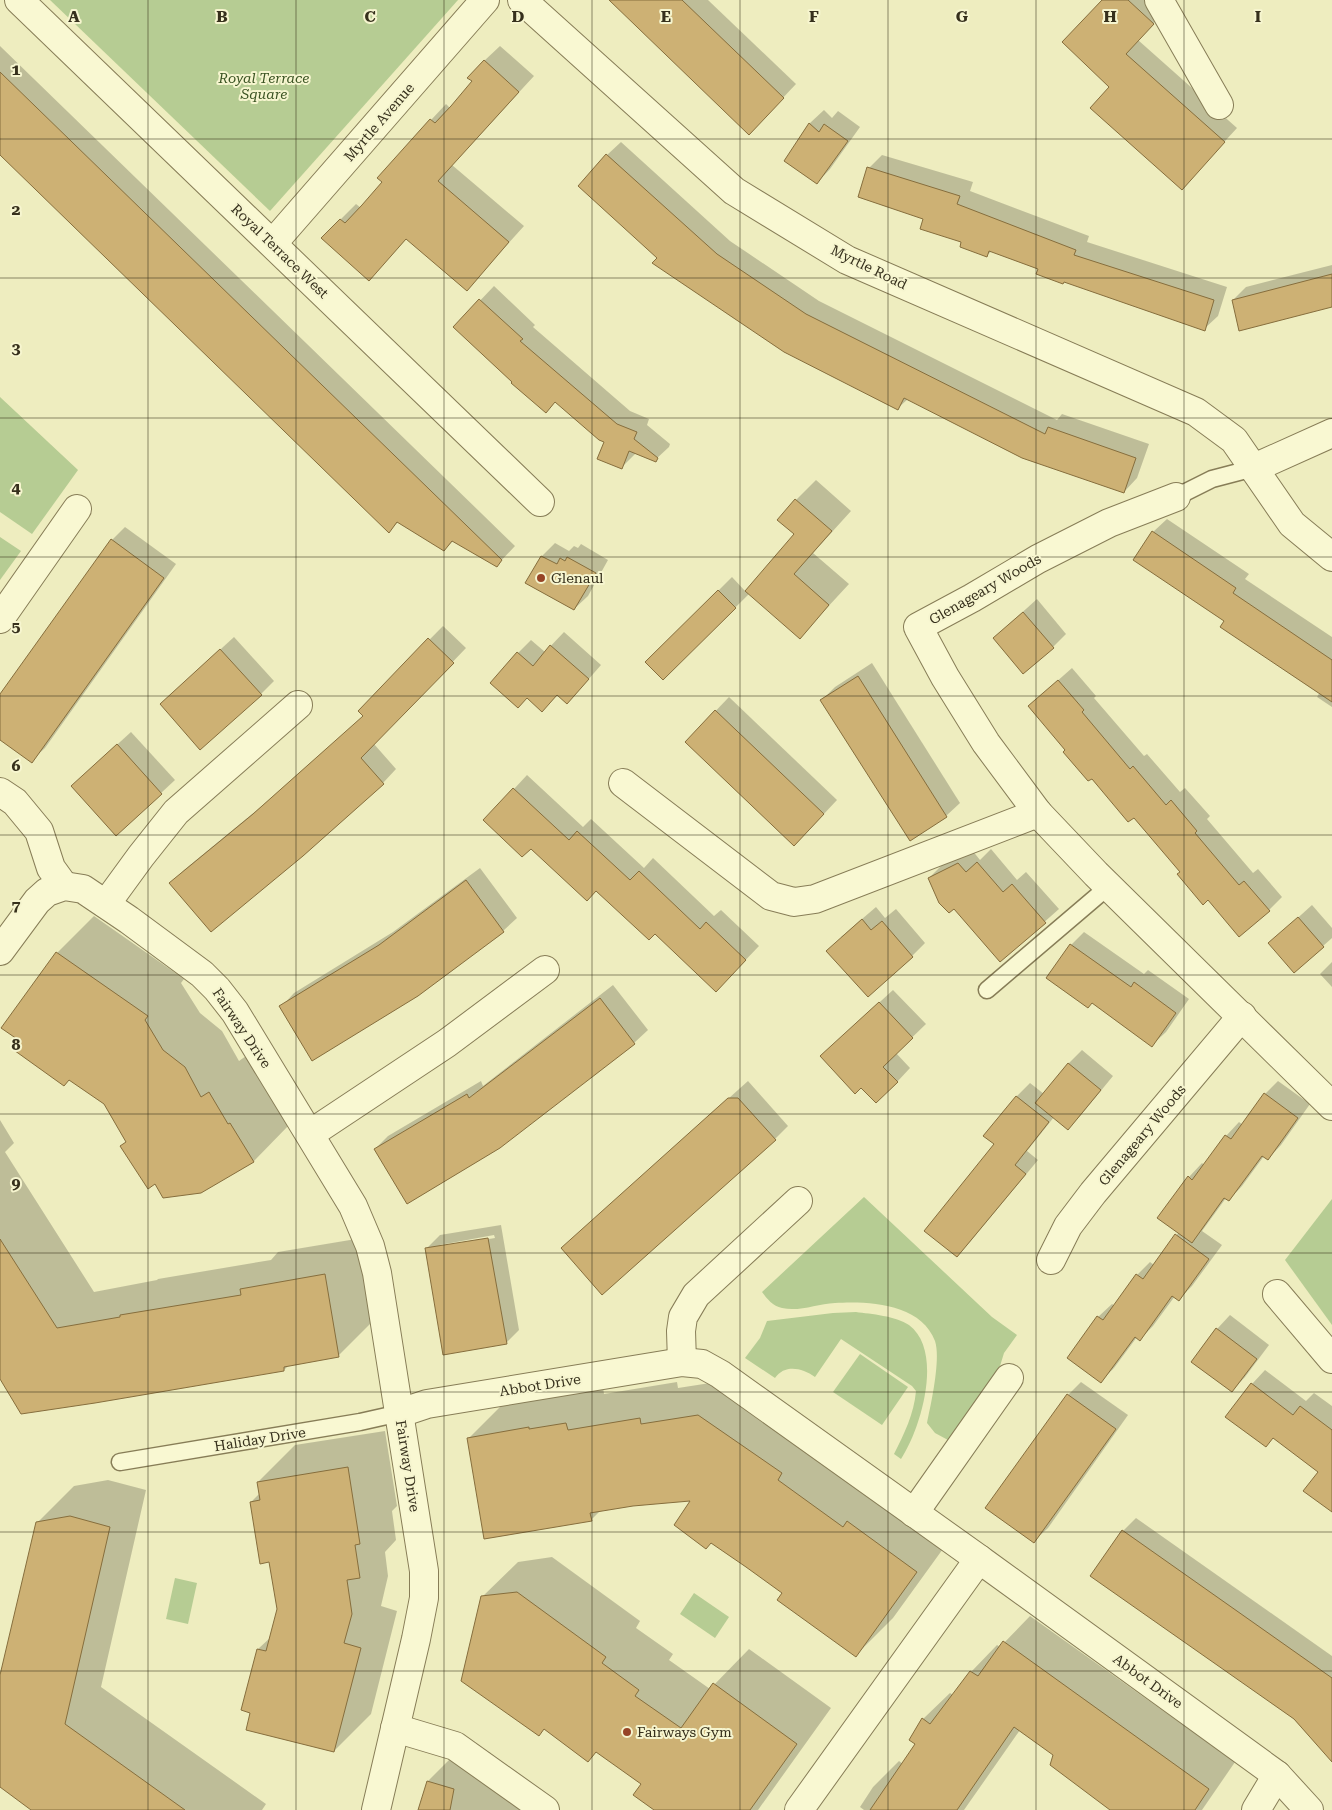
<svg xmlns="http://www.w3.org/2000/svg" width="1332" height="1810" font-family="'Roboto Serif',serif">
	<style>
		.green { fill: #b6cc93 }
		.shadow { fill: #0003; fill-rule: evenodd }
		.building { fill: #cdb174; stroke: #866e3d }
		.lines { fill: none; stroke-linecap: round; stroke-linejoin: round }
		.lane-casing { stroke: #877d57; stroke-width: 19 }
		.street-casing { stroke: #877d57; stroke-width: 30 }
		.lane { stroke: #f9f8d2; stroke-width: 16 }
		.street { stroke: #f9f8d2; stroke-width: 28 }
		.grid { fill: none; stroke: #36301c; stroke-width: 1; stroke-opacity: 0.55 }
		.poi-dot { fill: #974426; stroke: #f6f5cf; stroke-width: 2 }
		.labels { text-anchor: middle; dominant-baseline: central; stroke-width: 4; stroke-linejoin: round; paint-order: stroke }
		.park-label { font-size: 14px; font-style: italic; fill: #3a5322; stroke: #f6f5cf }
		.street-label { font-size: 14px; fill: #36301c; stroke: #f6f5cf }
		.poi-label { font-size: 14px; fill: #36301c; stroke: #f6f5cf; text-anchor: start }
		.grid-label { font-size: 16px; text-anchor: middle; font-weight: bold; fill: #36301c; stroke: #f6f5cf; stroke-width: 4; stroke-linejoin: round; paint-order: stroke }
	</style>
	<rect width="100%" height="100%" fill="#eeedbf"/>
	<g class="green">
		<path d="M50,0H458L270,211Z"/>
		<path d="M0,397L78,470L32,534L0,512Z"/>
		<path d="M0,537L21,551L0,580Z"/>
		<path d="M864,1197L992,1317L1017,1335L1004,1353L1000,1366L948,1440L935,1433L927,1423C931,1404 941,1359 935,1341C921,1303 867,1301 835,1303C817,1304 799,1312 782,1308C773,1306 767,1299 762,1292Z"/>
		<path d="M1332,1199V1325L1285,1260Z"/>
		<path d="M856,1312C871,1314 896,1316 909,1325C944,1351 921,1429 901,1459L894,1454C904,1434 914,1414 916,1391L912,1386L841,1339L815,1377C802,1368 785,1364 775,1378L745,1358L760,1338L767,1321L833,1313Z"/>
		<path d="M860,1354L908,1387L882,1425L833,1392Z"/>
		<path d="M175,1578L197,1583L188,1624L166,1619Z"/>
		<path d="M694,1593L729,1617L715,1638L680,1614Z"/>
	</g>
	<g class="shadow">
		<path d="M611,0H708L796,84L762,120Z"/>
		<path d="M1103,0H1155L1166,10L1138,40L1237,128L1182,188L1111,87Z"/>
		<path d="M0,46L515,546L497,565L454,540L444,550L398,522L389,531L0,153Z"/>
		<path d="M500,46L534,76L452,165L524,226L467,289L407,238L369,280L341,219L356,204L361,208L383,182L431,120L446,104L450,108L473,81L484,61Z"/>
		<path d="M824,110L832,118L838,111L860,127L830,169L817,183L785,161L810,123Z"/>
		<path d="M621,142L730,241L819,301L1057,420L1062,414L1149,444L1137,478L1124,492L908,399L898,408L659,258L607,155Z"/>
		<path d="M882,155L973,182L970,191L1089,236L1087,242L1227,287L1218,316L1204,329L992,251L987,255L925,218L869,168Z"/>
		<path d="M1332,265V305L1233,300L1246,287Z"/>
		<path d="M494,286L535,325L533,327L630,411L649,419L647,425L670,444L669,447L655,460L636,453L622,467L606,441L556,401L546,412L455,327Z"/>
		<path d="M816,480L851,511L813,553L849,584L800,637L750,593L663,679L647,662L732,577L746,592L796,534V500Z"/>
		<path d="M1167,519L1249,574L1245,579L1332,637V707L1317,697L1320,692L1226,621L1134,560L1153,532Z"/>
		<path d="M125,527L176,564L45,748L31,761L0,738V697L112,540Z"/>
		<path d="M555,543L569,551L574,546L578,548L581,544L608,560L588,596L574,609L527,582L542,556Z"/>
		<path d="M1037,599L1066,634L1053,647L994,638Z"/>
		<path d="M443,626L466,648L374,744L396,769L383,783L322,837L171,883L184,870L268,801L364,716L359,711Z"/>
		<path d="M564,632L601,665L580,689L558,694L542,710L528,697L518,653L531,640L545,652Z"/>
		<path d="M234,637L274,681L261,694L175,691Z"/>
		<path d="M872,663L960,803L946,816L822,700L835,687Z"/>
		<path d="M1072,668L1096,696L1094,698L1144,756L1147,754L1180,792L1185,788L1210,816L1207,819L1253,873L1258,869L1282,897L1269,910L1208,899L1182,872L1134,816L1067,750L1029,706Z"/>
		<path d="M729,697L837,800L808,831L686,742Z"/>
		<path d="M131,732L175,780L116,835L86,773Z"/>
		<path d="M527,775L583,827L591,819L644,868L653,858L714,916L721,910L759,946L716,991L514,789Z"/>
		<path d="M991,849L1017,880L1026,872L1059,909L1000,961L929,878L942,865L972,850L980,860Z"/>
		<path d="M480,868L517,918L503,931L411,999L281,1007L294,993L393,932Z"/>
		<path d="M1312,905L1332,928V938L1323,946L1270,943Z"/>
		<path d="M876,907L885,918L896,909L925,943L912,956L841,937Z"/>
		<path d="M94,916L184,979L181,983L200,1013L222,1031L239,1061L246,1056L265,1089L267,1087L290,1124L254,1161L201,1192L127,1141L105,1103L3,1027L57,953Z"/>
		<path d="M1084,932L1144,974L1148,970L1189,999L1166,1032L1152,1045L1071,945Z"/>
		<path d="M1332,962V987L1320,974Z"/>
		<path d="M613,985L648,1030L634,1043L375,1149L388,1136L481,1081L483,1086Z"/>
		<path d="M893,990L926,1024L896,1053L910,1068L897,1082L861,1086L835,1043Z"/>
		<path d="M1082,1050L1113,1076L1081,1115L1068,1128L1054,1117L1027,1151L1038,1160L970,1242L957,1255L996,1144L985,1135L1017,1096L1030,1083L1044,1094L1068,1064Z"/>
		<path d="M748,1081L788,1126L775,1139L562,1248Z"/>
		<path d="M1278,1081L1310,1104L1281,1145L1268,1159L1264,1156L1242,1186L1229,1200L1226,1198L1202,1231L1222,1245L1192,1286L1179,1299L1175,1296L1153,1326L1140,1339L1137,1337L1114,1368L1101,1381L1098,1317L1112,1304L1115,1306L1137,1275L1150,1262L1154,1265L1179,1232L1189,1177L1202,1163L1204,1165L1226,1136L1239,1122L1243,1125L1265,1094Z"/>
		<path d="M0,1120L14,1143L5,1152L94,1292L157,1280L158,1279L271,1260L278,1252L362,1238L375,1319L338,1356L289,1365L284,1370L0,1377Z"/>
		<path d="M501,1225L519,1330L506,1343L426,1249L440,1235ZM494,1235L495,1238L440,1247V1245Z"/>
		<path d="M1230,1315L1269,1345L1245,1377L1232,1391L1217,1329Z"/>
		<path d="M1265,1370L1306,1401L1314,1393L1332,1406V1451L1274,1437L1266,1445L1252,1384Z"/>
		<path d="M736,1379L953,1535L893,1618L856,1655L784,1593L692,1500L633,1504L601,1510L591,1520L468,1439L505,1402L603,1387L604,1394L677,1382L678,1388Z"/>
		<path d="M1081,1382L1128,1415L1048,1528L1034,1541L1068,1395Z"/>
		<path d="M385,1431L397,1506L392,1511L396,1540L385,1552L388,1576L381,1606L397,1611L371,1714L334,1751L252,1712L258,1649L271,1637L278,1609L270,1561L251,1502L260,1493L258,1482L295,1445Z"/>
		<path d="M108,1480L146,1490L101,1687L266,1804L262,1810H33L0,1785V1681L37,1523L74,1486Z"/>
		<path d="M1136,1518L1332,1656V1761L1123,1531Z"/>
		<path d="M552,1557L640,1621L636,1628L673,1654L669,1660L710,1689L749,1649L831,1708L758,1810H656L643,1783L597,1751L588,1760L545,1728L539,1734L482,1597L518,1562Z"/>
		<path d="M1030,1616L1235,1762L1202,1810H1112L1055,1754L1020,1730L964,1810H864L860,1807L873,1787L899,1761L903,1764L917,1744L911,1739L923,1719L950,1693L953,1695L971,1672L997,1645L1000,1647Z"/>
		<path d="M465,1744L491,1753L489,1761L556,1810H419L428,1781Z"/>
	</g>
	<g class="building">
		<path d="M609,0H682L784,98L749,135Z"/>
		<path d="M1102,0H1128L1154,24L1126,54L1225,142L1182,190L1090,108L1109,87L1062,42Z"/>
		<path d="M484,60L519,92L438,181L509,242L467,291L406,239L369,281L321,238L340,219L345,223L362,205L382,182L377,178L430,119L435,123L451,106L472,81L467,78Z"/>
		<path d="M0,72L502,560L497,567L452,541L444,551L397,522L389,533L0,155Z"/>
		<path d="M809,123L819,132L824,124L848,141L817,184L784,161Z"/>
		<path d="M606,154L717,254L806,314L1045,434L1048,427L1136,458L1124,493L1022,458L904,398L898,410L784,352L652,263L657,258L578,186Z"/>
		<path d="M867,167L960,196L957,204L1076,250L1074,255L1214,300L1205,331L1064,282L1063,284L1036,274L1038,269L989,251L987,257L960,247L961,242L920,229L923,219L858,197Z"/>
		<path d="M1332,274V307L1239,331L1232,300Z"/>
		<path d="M479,299L523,339L520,341L617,424L637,432L634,439L658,458L656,462L629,451L622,469L597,459L604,442L599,440L555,402L546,413L511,383L512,382L453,327Z"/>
		<path d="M795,499L832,531L794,574L829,605L800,639L745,591L794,534L777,520Z"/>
		<path d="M1152,531L1236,588L1233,593L1332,660V702L1220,627L1224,621L1133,560Z"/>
		<path d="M111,539L164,578L32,763L0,740V694Z"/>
		<path d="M541,556L557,564L560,558L565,561L567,557L596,573L574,610L525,583Z"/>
		<path d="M718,590L736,608L663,680L645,662Z"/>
		<path d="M1023,612L1054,648L1023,674L993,638Z"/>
		<path d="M428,638L454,663L361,758L384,784L303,856L211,932L169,883L253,814L363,716L358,711Z"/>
		<path d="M550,645L589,679L567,704L557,695L542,712L527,698L518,708L490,683L517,652L533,666Z"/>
		<path d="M220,649L262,695L200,750L160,704Z"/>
		<path d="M858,676L947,817L910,841L820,700Z"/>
		<path d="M1058,680L1084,710L1082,712L1130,769L1133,766L1166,805L1171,800L1197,831L1195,833L1239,885L1244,881L1270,911L1239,937L1208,900L1203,905L1177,874L1180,872L1134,818L1128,822L1092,779L1088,781L1063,752L1065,750L1028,706Z"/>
		<path d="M715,710L824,814L794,846L685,742Z"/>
		<path d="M117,744L162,794L116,836L71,786Z"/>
		<path d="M513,788L569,840L577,831L630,880L639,871L700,929L706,922L746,960L716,992L655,934L649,940L596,891L587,901L531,849L522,857L483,820Z"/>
		<path d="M977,862L1003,892L1012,884L1046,923L1000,962L954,909L949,913L939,903L928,878L958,863L966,872Z"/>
		<path d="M466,880L504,932L418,996L312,1061L279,1006L379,945Z"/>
		<path d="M1298,917L1324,947L1294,973L1268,943Z"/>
		<path d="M862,919L871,930L882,921L913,957L868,997L826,951Z"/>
		<path d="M1070,944L1131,987L1134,982L1176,1013L1152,1047L1092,1003L1088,1008L1046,978Z"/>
		<path d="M56,952L148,1016L145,1020L163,1050L185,1067L201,1097L209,1092L228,1124L230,1123L254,1162L201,1193L163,1198L155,1184L148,1189L120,1146L126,1142L104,1104L69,1080L64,1086L11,1048L17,1039L1,1028Z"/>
		<path d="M600,998L635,1044L500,1148L407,1204L374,1149L467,1094L469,1098Z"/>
		<path d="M879,1002L913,1038L883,1067L898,1082L876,1103L861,1088L855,1094L820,1056Z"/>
		<path d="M1068,1063L1101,1090L1068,1130L1035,1103Z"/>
		<path d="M1264,1093L1298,1118L1268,1160L1262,1156L1229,1201L1224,1198L1192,1243L1157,1218L1188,1176L1192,1180L1225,1135L1231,1139Z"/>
		<path d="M1016,1096L1049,1122L1015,1165L1026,1174L957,1257L924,1231L994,1144L983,1136Z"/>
		<path d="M728,1098H738L776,1140L602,1295L561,1248Z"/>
		<path d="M1175,1234L1209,1259L1179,1301L1172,1296L1140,1341L1135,1337L1101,1383L1067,1358L1097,1316L1103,1320L1136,1274L1143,1279Z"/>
		<path d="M488,1238L507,1344L443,1355L425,1248Z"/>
		<path d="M0,1239L57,1328L120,1317V1315L241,1295L240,1289L325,1274L339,1357L284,1367V1371L95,1403L21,1414L0,1379Z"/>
		<path d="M1216,1328L1257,1359L1232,1392L1191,1362Z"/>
		<path d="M1251,1383L1293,1415L1300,1406L1332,1430V1512L1303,1491L1318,1472L1273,1438L1266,1447L1225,1417Z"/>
		<path d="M1067,1394L1116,1429L1034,1543L985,1508Z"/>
		<path d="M698,1415L782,1473L778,1480L843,1527L847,1521L917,1572L856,1657L777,1600L782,1593L746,1567L711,1543L706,1549L674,1525L690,1501L633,1506L590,1513L592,1521L484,1539L467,1438L529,1427V1429L566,1423L568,1430L640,1418L641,1424Z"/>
		<path d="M348,1467L360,1544L355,1545L360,1578L347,1580L352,1614L344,1643L361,1648L334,1752L246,1730L250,1713L241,1710L257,1649L266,1651L277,1609L269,1562L260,1564L250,1502L260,1500L257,1482Z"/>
		<path d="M70,1516L110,1527L65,1724L185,1810H31L0,1787V1675L36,1522Z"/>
		<path d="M1122,1530L1332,1678V1762L1294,1719L1090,1576Z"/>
		<path d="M517,1592L606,1657L602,1663L639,1690L635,1696L681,1728L713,1683L797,1744L750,1810H654L633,1795L641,1784L596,1752L588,1762L544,1729L539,1736L461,1681L481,1596Z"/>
		<path d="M1003,1641L1209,1789L1195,1810H1110L1050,1765L1053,1755L1014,1727L957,1810H870L915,1744L909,1740L922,1718L930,1724L970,1671L978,1676Z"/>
		<path d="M427,1781L454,1789L450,1810H418Z"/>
	</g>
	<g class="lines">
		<g class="lane-casing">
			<g id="lane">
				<path d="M1176,497L1212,479L1254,468"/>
				<path d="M987,990L1109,886"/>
				<path d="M120,1462L360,1422L400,1413"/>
			</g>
		</g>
		<g class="street-casing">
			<g id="street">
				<path d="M19,0L540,502"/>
				<path d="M522,0L734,191L847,260L1196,412L1234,440L1292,524L1332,557"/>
				<path d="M1159,0L1219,105"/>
				<path d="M273,243L485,0"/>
				<path d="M1254,468L1332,433"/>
				<path d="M1176,497L1109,523L1038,559L972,598L918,627L945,677L986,743L1038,813L1096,874L1332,1106"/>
				<path d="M0,619L77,509"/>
				<path d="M623,783L771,896L794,902L815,899L1038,813"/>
				<path d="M0,792L15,802L39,831L51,868L64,886"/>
				<path d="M106,904L141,856L176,812L298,705"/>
				<path d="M0,951L37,901L47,892L64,886L83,889L129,920L202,974L217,989L235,1012L353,1206L370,1246L377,1273L424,1571V1598L416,1639L376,1810"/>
				<path d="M310,1134L447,1043L545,970"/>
				<path d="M1051,1260L1068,1226L1093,1193L1242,1016"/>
				<path d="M1277,1294L1332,1359"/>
				<path d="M682,1362L681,1331L683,1317L696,1295L798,1201"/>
				<path d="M400,1413L427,1404L682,1362L702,1364L720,1374L979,1559"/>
				<path d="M914,1513L1009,1378"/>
				<path d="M395,1728L455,1746L545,1810"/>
				<path d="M799,1810L979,1559L1277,1775L1309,1810"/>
				<path d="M1256,1810L1277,1775"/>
			</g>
		</g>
		<use href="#lane" class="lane"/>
		<use href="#street" class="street"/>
	</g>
	<path class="grid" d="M148,0V1810M296,0V1810M444,0V1810M592,0V1810M740,0V1810M888,0V1810M1036,0V1810M1184,0V1810M0,139H1332M0,278H1332M0,418H1332M0,557H1332M0,696H1332M0,835H1332M0,975H1332M0,1114H1332M0,1253H1332M0,1392H1332M0,1532H1332M0,1671H1332"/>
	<g class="poi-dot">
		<circle cx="541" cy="578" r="5"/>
		<circle cx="627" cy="1732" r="5"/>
	</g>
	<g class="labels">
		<g class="park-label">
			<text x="264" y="78">Royal Terrace<tspan x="264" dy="16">Square</tspan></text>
		</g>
		<g class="street-label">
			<text transform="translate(379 122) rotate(-49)">Myrtle Avenue</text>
			<text transform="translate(280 251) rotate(44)">Royal Terrace West</text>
			<text transform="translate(869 267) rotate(26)">Myrtle Road</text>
			<text transform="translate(985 589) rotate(-30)">Glenageary Woods</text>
			<text transform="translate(242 1028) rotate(56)">Fairway Drive</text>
			<text transform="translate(1142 1135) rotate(-50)">Glenageary Woods</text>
			<text transform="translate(540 1385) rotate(-9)">Abbot Drive</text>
			<text transform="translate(260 1439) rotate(-9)">Haliday Drive</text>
			<text transform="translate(408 1466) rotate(81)">Fairway Drive</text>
			<text transform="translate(1148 1681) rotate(36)">Abbot Drive</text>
		</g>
		<g class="poi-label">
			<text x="551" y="578">Glenaul</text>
			<text x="637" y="1732">Fairways Gym</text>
		</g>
	</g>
	<g class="grid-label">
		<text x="74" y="22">A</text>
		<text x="222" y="22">B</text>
		<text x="370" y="22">C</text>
		<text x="518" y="22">D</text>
		<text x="666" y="22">E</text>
		<text x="814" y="22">F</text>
		<text x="962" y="22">G</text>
		<text x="1110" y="22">H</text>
		<text x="1258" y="22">I</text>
		<text x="16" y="75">1</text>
		<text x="16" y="215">2</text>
		<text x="16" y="354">3</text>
		<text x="16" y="493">4</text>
		<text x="16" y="632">5</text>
		<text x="16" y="771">6</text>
		<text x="16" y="911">7</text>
		<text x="16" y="1050">8</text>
		<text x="16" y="1189">9</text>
	</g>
</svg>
